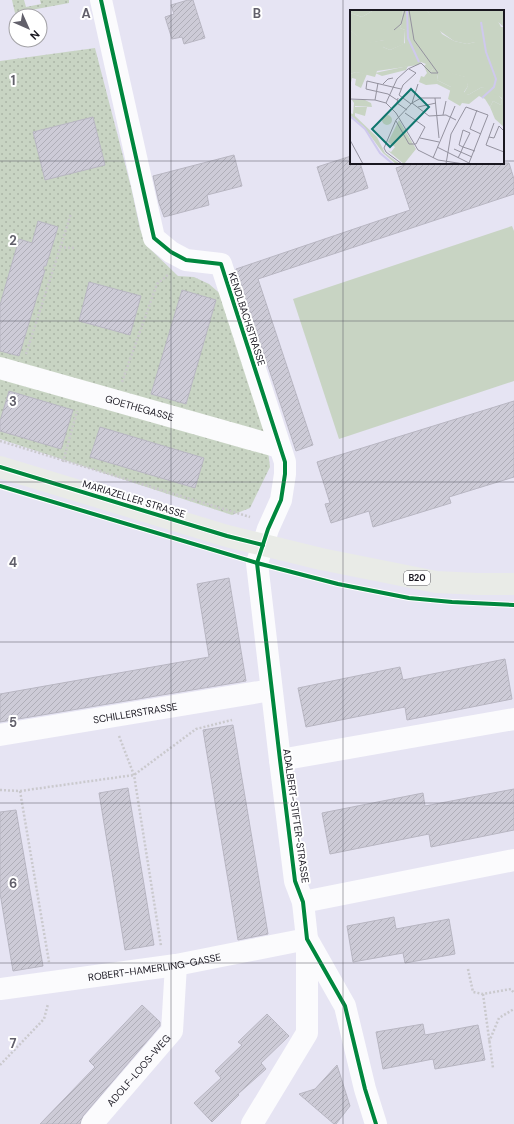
<svg xmlns="http://www.w3.org/2000/svg" width="514" height="1124" font-family="'DM Sans',sans-serif">
	<style>
		.grass { fill: url(#grass-dots) }
		.pitch { fill: #c8d4c3 }
		.building { fill: url(#building-hatch); stroke: #b8b6c2 }
		.lines { fill: none; stroke-linecap: round; stroke-linejoin: round }
		.path { stroke: #cac9cd; stroke-width: 2.5; stroke-dasharray: 2 2; stroke-linecap: butt }
		.minor { stroke: #fbfbfd; stroke-width: 22 }
		.primary { stroke: #e9ebe7; stroke-width: 22 }
		.cycleway-casing { stroke: #fff; stroke-width: 6 }
		.cycleway { stroke: #00873e; stroke-width: 4 }
		.grid { fill: none; stroke: #615f6a; stroke-width: 1; stroke-opacity: 0.55 }
		.labels { text-anchor: middle; dominant-baseline: central; stroke-width: 4; stroke-linejoin: round; paint-order: stroke }
		.shield { fill: #fff; stroke: #5e5d63; stroke-width: 1 }
		.shield-label { font-size: 9px; font-weight: bold; fill: #191720 }
		.street-label { font-size: 10px; fill: #191720; stroke: #fff }
		.inset-river { fill: none; stroke: #cfc9ee; stroke-width: 2 }
		.inset-road { fill: none; stroke: #94929f; stroke-width: 1 }
		.view { fill: #0f766e; fill-opacity: 0.15; stroke: #0f766e; stroke-width: 2 }
		.inset-edge { fill: none; stroke: #191720; stroke-width: 2 }
		.grid-label { font-size: 13px; text-anchor: middle; font-weight: bold; fill: #615f6a; stroke: #fff; stroke-width: 4; stroke-linejoin: round; paint-order: stroke }
	</style>
	<defs>
		<pattern id="grass-dots" width="8" height="8" patternUnits="userSpaceOnUse"><rect width="8" height="8" fill="#c8d4c3"/><path d="M2 2h.1M6 6h.1" fill="none" stroke="#abb5a7" stroke-width="1.8" stroke-linecap="round"/></pattern>
		<pattern id="building-hatch" width="6" height="6" patternUnits="userSpaceOnUse"><rect width="6" height="6" fill="#cdcbd7"/><path d="M-1 1l2-2M0 6l6-6M5 7l2-2" fill="none" stroke="#afaeb8"/></pattern>
	</defs>
	<rect width="100%" height="100%" fill="#e6e4f3"/>
	<g class="grass">
		<path d="M12,0H24L26,7L41,4L40,0H69V3L15,13Z"/>
		<path d="M95,48L131,187L140,229L147,246L178,276L194,277L209,284L224,297L265,428L270,467L250,508L232,515L0,439V61Z"/>
	</g>
	<path class="pitch" d="M512,226L514,231V381L339,439L293,299Z"/>
	<g class="building">
		<path d="M188,0H193L205,38L184,44L182,37L172,39L165,17L174,14L171,5Z"/>
		<path d="M93,117L105,165L45,180L33,132Z"/>
		<path d="M234,155L242,186L207,195L209,205L164,217L159,203L153,176Z"/>
		<path d="M351,156V163H360L368,188L328,201L317,167Z"/>
		<path d="M411,163H509L514,179V194L258,279L313,445L296,451L236,269L410,210L396,168Z"/>
		<path d="M38,221L58,227L46,266H44L43,270H45L19,356L0,351V305L19,239L32,243Z"/>
		<path d="M89,282L141,296L130,335L79,321Z"/>
		<path d="M182,290L216,300L186,404L151,394Z"/>
		<path d="M9,391L73,410L61,449L0,431V421Z"/>
		<path d="M514,401V477L449,497L451,503L373,527L369,511L331,523L325,504L330,503L317,462Z"/>
		<path d="M100,427L204,458L195,488L90,457Z"/>
		<path d="M229,578L246,681L0,722V694L209,657L197,584Z"/>
		<path d="M505,659L512,699L407,720L405,707L306,727L298,688L400,667L403,680Z"/>
		<path d="M233,725L268,934L238,940L203,730Z"/>
		<path d="M128,788L154,945L125,950L99,793Z"/>
		<path d="M514,789V830L431,847L429,834L330,854L322,813L423,793L425,806Z"/>
		<path d="M16,810L43,966L13,971L0,893V812Z"/>
		<path d="M394,917L396,929L449,919L455,954L405,963L403,953L353,962L347,926Z"/>
		<path d="M142,1005L160,1022V1026L83,1116L80,1124H40L95,1067L89,1061Z"/>
		<path d="M267,1014L289,1036L261,1063L266,1069L238,1094L239,1095L212,1122L194,1103L221,1078L215,1071L242,1045L238,1042Z"/>
		<path d="M423,1024L425,1035L478,1025L485,1060L435,1069L433,1059L383,1069L376,1032Z"/>
		<path d="M337,1065L350,1106L336,1124H334L299,1094L315,1089Z"/>
	</g>
	<g class="lines">
		<g class="path">
			<path d="M60,247L75,248"/>
			<path d="M26,354L71,214"/>
			<path d="M122,382L157,284L169,274"/>
			<path d="M0,441L250,517"/>
			<path d="M63,462L77,411"/>
			<path d="M119,736L134,775L161,946"/>
			<path d="M0,790L20,791L134,775L196,729L232,720"/>
			<path d="M20,791L49,962"/>
			<path d="M468,969L473,992L483,994L511,989L514,993"/>
			<path d="M483,994L493,1068"/>
			<path d="M489,1042L499,1018L514,1009"/>
			<path d="M0,1065L44,1019L48,1004"/>
		</g>
		<g class="minor">
			<path d="M101,0L154,238L171,252L186,260L221,264L285,462V474L281,500L268,529L257,563L280,760L295,881L303,902L307,939L345,1006L365,1089L376,1124"/>
			<path id="s1" d="M0,368L279,447"/>
			<path id="s2" d="M0,735L271,690"/>
			<path d="M280,760L514,719"/>
			<path d="M303,902L514,860"/>
			<path id="s3" d="M0,989L176,965L307,939V1033L252,1124"/>
			<path id="s4" d="M92,1124L172,1031L176,965"/>
		</g>
		<path class="primary" d="M0,467L227,536L321,559L436,582L478,584H514"/>
		<g class="cycleway-casing">
			<g id="cycleway">
				<path d="M101,0L154,238L171,252L186,260L221,264L285,462V474L281,500L268,529L257,563L280,760L295,881L303,902L307,939L345,1006L365,1089L376,1124"/>
				<path d="M0,467L227,536L263,545"/>
				<path d="M0,486L257,563L338,584L409,598L452,602L514,605"/>
			</g>
		</g>
		<use href="#cycleway" class="cycleway"/>
	</g>
	<path class="grid" d="M171,0V1124M343,0V1124M0,161H351M503,161H514M0,321H514M0,482H514M0,642H514M0,803H514M0,963H514"/>
	<g class="labels">
		<rect class="shield" x="404" y="571" width="26" height="14" rx="3"/>
		<g class="shield-label">
			<text x="417" y="578">B20</text>
		</g>
		<g class="street-label">
			<text transform="translate(247 319) rotate(72)">KENDLBACHSTRASSE</text>
			<text stroke="none"><textPath href="#s1" startOffset="145">GOETHEGASSE</textPath></text>
			<text transform="translate(134 499) rotate(17)">MARIAZELLER STRASSE</text>
			<text stroke="none"><textPath href="#s2" startOffset="137">SCHILLERSTRASSE</textPath></text>
			<text transform="translate(296 816) rotate(82)">ADALBERT-STIFTER-STRASSE</text>
			<text stroke="none"><textPath href="#s3" startOffset="156">ROBERT-HAMERLING-GASSE</textPath></text>
			<text stroke="none"><textPath href="#s4" startOffset="71">ADOLF-LOOS-WEG</textPath></text>
		</g>
	</g>
	<g transform="translate(350 10)">
		<rect width="154" height="154" fill="#e6e4f3"/>
		<path d="M24,0H53L50,18L55,20L54,34L40,40L33,37L34,30L16,34L0,20V3L12,7ZM77,0H154V17L147,11L138,16L125,18V32L117,34L104,31L87,19ZM58,56L56,60L32,66L25,63ZM84,58L116,67L118,76L114,82L118,85L132,77L145,82L152,89L151,95L143,91L140,97L135,89L129,86L119,94L112,93L110,96L98,89L101,77L87,70L88,65L80,63ZM6,62L17,64L11,78L5,75L6,69L2,68L0,77V64ZM49,110L66,139L54,154L37,140L41,142L45,137L38,132Z" fill="#c8d4c3"/>
		<path d="M0,0H24L12,7L0,3ZM53,0H77L92,24L104,31L117,34L125,32L123,14L131,10L138,16V8L146,7L151,17H154V117L145,109L140,97L143,91L151,95L152,88L132,77L118,85L114,83L118,76L115,67L83,59L80,63L88,64L87,70L101,77V81L87,74L76,75L69,72L71,66L74,67L77,63L74,56L76,54L71,52L68,55L27,61L25,67L6,62L0,64V20L16,33L34,30L37,32L33,37L40,40L55,33V20L50,18ZM2,90H15L21,93L22,97L5,96V106L27,127L35,143L50,154H46L33,143L14,117L0,105V103L3,104L4,93Z" fill="#c8d4c3"/>
		<path d="M5,97H17L15,106L5,103ZM32 110a5 5 0 1 1 10 0a5 5 0 1 1-10 0Z" fill="#c8d4c3"/>
		<path class="inset-river" d="M57,0L58,28L69,52M131,12L136,42M132,88L144,77L146,69L136,42M0,106L15,119L30,143L43,154"/>
		<path class="inset-road" d="M44,20L51,14L55,0M59,59L66,63L53,75L49,85L61,94M33,74L38,69L43,68M48,88L47,93L57,100M85,88L89,128M91,88H71L62,93L79,106L96,105L106,110M0,89L25,90L36,93L46,103L68,140L88,150L114,154M25,90L28,73M47,90L38,84L16,79L17,71L51,79M36,93L47,69L58,59L71,53L81,63H88L64,30L59,0M68,97L86,93M127,100L120,119L131,124M93,105L96,91M46,111L59,134H66L75,117L55,103M144,113L136,135L154,142M139,127L144,128L149,116L154,121M70,128L89,132M0,130L13,154M87,137L121,154M104,139L122,147M83,148L105,96M108,148L111,142L113,137L120,123L113,120L109,135L113,137L125,141M52,154L36,142L34,138L46,110L62,93L68,74M96,154L101,124L116,97L138,105L119,153"/>
		<path class="view" d="M61,79L79,97L40,137L22,119Z"/>
		<rect width="154" height="154" class="inset-edge"/>
	</g>
	<g class="grid-label">
		<text x="86" y="18">A</text>
		<text x="257" y="18">B</text>
		<text x="13" y="85">1</text>
		<text x="13" y="245">2</text>
		<text x="13" y="406">3</text>
		<text x="13" y="567">4</text>
		<text x="13" y="727">5</text>
		<text x="13" y="888">6</text>
		<text x="13" y="1048">7</text>
	</g>
	<g transform="translate(28 28) rotate(135)"><circle r="19" fill="#ffffff" stroke="#a3a2a6"/>
	<path d="M0-3L7 15L0 10L-7 15Z" fill="#615f6a"/>
	<text y="-6" font-size="11" font-weight="bold" text-anchor="middle" fill="#191720">N</text>
	</g>
</svg>
